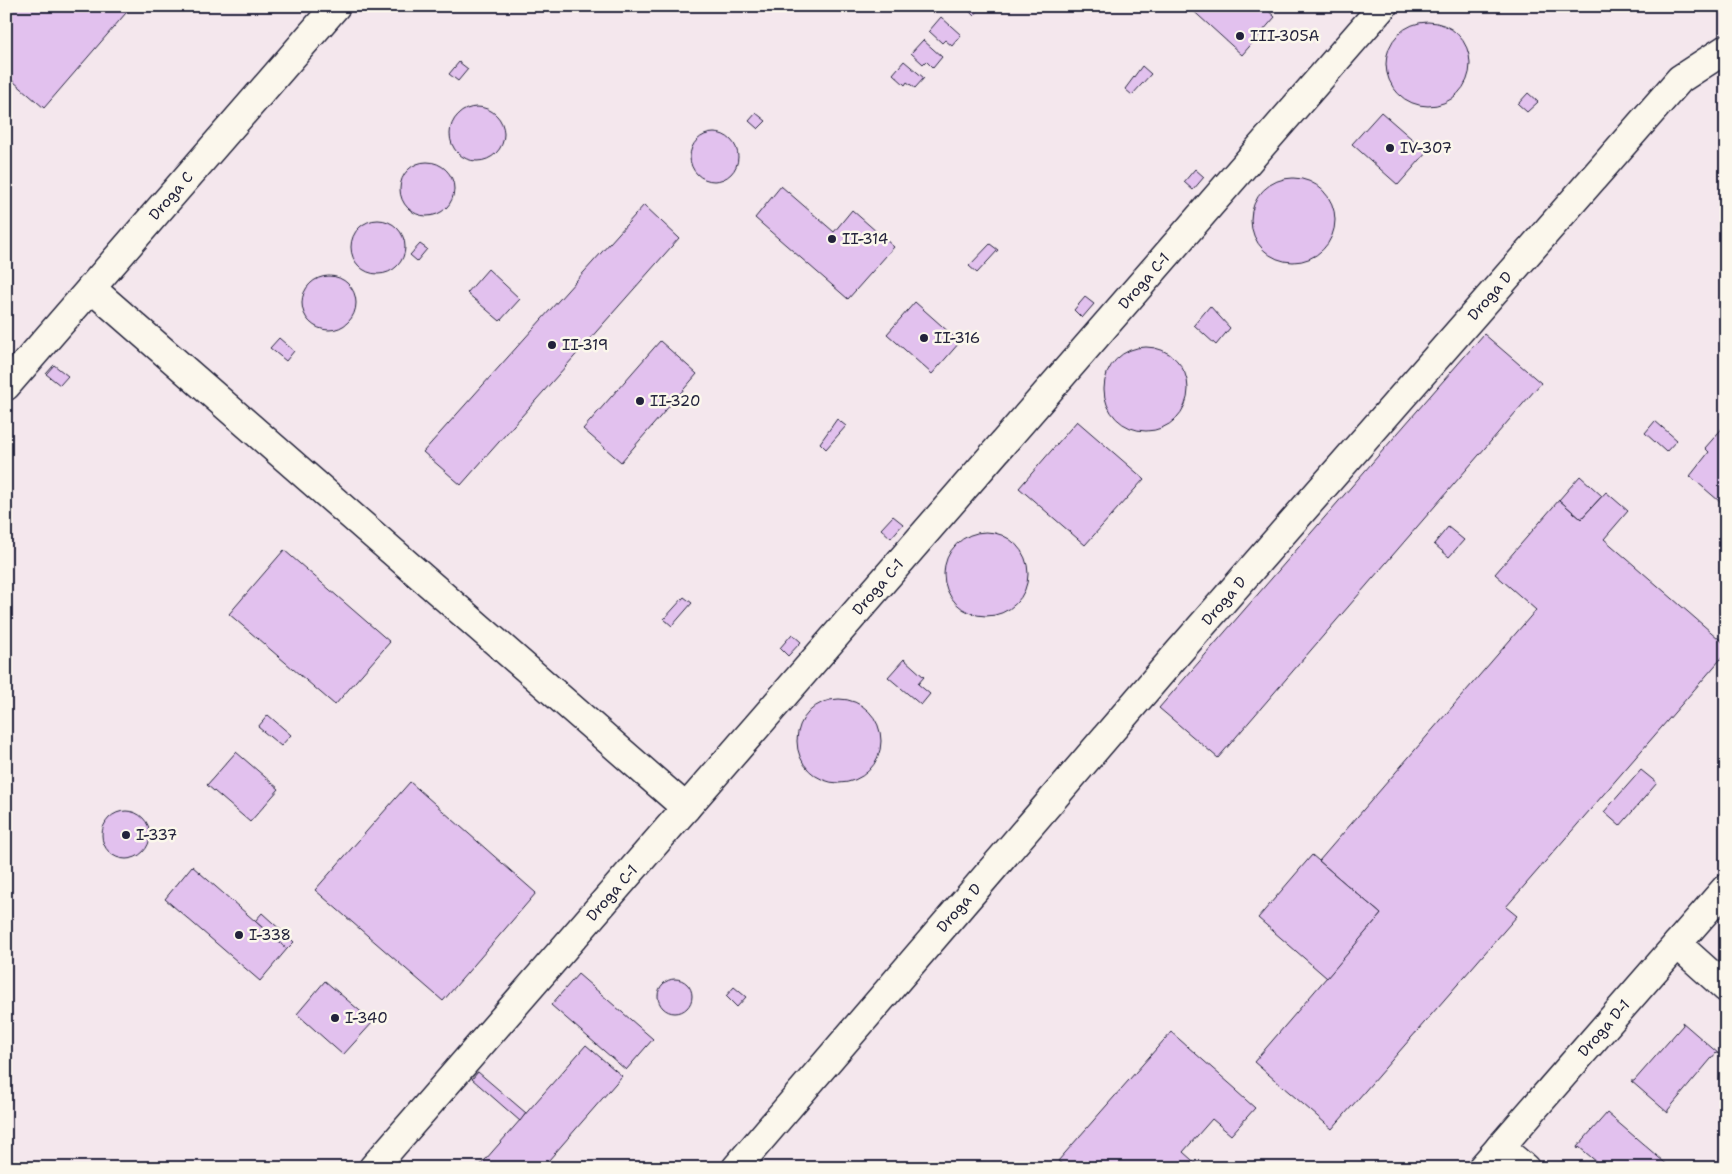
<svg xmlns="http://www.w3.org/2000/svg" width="1732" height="1174" font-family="'Shantell Sans',sans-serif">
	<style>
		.built { fill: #f4e7ed }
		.building { fill: #e2c1ee; stroke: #22223b }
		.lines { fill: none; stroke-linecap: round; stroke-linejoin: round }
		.minor-casing { stroke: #22223b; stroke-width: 31 }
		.minor { stroke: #fbf7ec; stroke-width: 28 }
		.poi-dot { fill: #22223b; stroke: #fbf7ec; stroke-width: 2 }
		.labels { text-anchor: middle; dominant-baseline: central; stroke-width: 5; stroke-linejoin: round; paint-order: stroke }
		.poi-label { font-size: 15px; fill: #22223b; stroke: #fbf7ec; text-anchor: start }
		.street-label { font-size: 15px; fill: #22223b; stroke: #fbf7ec }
	</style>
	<rect width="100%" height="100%" fill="#fbf7ec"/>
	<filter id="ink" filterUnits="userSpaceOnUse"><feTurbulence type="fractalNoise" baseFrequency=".02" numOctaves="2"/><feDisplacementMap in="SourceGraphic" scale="10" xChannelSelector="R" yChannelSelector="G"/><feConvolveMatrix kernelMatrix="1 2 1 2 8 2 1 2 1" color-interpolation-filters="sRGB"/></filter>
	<g filter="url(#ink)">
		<rect class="built" x="6" y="6" width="1720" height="1162"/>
		<g class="building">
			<path d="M6,6H132L44,108L6,75Z"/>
			<path d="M964,6H982L974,16Z"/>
			<path d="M1188,6H1263L1275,17L1242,55Z"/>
			<path d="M941,17L961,35L952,46L945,40L942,43L929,31Z"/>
			<circle cx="1428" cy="64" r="42"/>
			<path d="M923,40L942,57L933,68L926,61L923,64L911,53Z"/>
			<path d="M904,61L924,78L915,88L907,82L905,85L893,74Z"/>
			<path d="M459,62L468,69L458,81L449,74Z"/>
			<path d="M1142,66L1151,74L1132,95L1125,89Z"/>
			<path d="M1528,93L1538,102L1527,112L1518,104Z"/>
			<circle cx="477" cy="134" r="27"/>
			<path d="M1381,112L1427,152L1398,185L1352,144Z"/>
			<path d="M756,113L766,121L758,129L749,121Z"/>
			<circle cx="714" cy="157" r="24"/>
			<circle cx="427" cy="189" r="27"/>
			<path d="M1195,169L1204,177L1193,190L1184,182Z"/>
			<circle cx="1293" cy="220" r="42"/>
			<path d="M781,186L834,232L852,210L894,247L848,299L755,218Z"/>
			<path d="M644,205L679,238L461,485L423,452Z"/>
			<circle cx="378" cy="247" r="27"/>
			<path d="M420,244L427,249L417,261L410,255Z"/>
			<path d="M990,244L998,250L977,273L969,266Z"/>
			<path d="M488,269L520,299L500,321L467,293Z"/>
			<circle cx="329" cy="303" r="27"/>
			<path d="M1085,297L1094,304L1082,318L1074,310Z"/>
			<path d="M915,302L960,342L932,374L887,334Z"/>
			<path d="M1210,306L1230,328L1216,345L1194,325Z"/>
			<path d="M1484,334L1541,383L1218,758L1159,708Z"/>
			<path d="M279,338L294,351L286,361L270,348Z"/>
			<path d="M660,341L697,374L621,462L583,429Z"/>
			<circle cx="1146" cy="389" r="42"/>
			<path d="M54,365L68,376L60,385L46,374Z"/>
			<path d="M837,419L846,426L826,449L820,443Z"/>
			<path d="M1077,421L1144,479L1085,545L1019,488Z"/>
			<path d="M1655,421L1677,440L1666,452L1645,433Z"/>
			<path d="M1726,424V507L1690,476L1709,452L1705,448Z"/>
			<path d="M1580,476L1602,496L1581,519L1559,500Z"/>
			<path d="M1606,492L1628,511L1604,539L1726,645V653L1506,907L1517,916L1332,1129L1254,1062L1381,914L1319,861L1536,610L1495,574L1559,500L1581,519Z"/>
			<path d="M893,516L903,524L891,538L881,529Z"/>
			<path d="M1448,527L1464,540L1449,557L1434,544Z"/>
			<circle cx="986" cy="574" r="42"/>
			<path d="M284,550L390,642L335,705L229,614Z"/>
			<path d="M684,597L692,603L672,626L664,619Z"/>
			<path d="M792,634L801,642L788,656L780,648Z"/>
			<path d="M904,659L924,677L918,684L930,694L921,705L888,677Z"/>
			<circle cx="839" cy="741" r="42"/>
			<path d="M268,715L291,735L281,746L258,727Z"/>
			<path d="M236,752L279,789L250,822L207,785Z"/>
			<path d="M1641,770L1657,783L1620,826L1604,812Z"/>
			<path d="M410,782L536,893L443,1001L315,890Z"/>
			<circle cx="126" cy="835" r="24"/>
			<path d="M1312,855L1381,914L1327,978L1258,918Z"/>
			<path d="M192,866L287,949L260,981L165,899Z"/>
			<path d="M262,913L294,942L287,949L255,921Z"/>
			<path d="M578,974L653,1039L626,1070L551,1005Z"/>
			<circle cx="675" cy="996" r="17"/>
			<path d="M325,981L373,1022L343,1055L297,1014Z"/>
			<path d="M734,987L746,997L737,1007L726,996Z"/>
			<path d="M1682,1022L1719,1054L1716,1053L1668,1110V1113L1631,1081H1634L1683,1025Z"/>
			<path d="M1171,1032L1237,1090L1236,1091L1255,1108L1231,1135L1212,1119L1183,1152L1201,1168H1067L1058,1161Z"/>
			<path d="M586,1045L622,1076L542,1168H478Z"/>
			<path d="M478,1072L526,1113L520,1121L472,1079Z"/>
			<path d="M1607,1113L1671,1168H1604L1579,1147L1578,1149L1577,1147Z"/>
		</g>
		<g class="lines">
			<g class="minor-casing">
				<g id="minor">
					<path d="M91,288L686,808"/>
					<path d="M6,386L336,6"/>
					<path d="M1677,944L1726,988"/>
					<path d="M1500,1147L1525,1168"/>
					<path d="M373,1168L1383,6"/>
					<path d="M736,1168L1177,654L1680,79L1726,49"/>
					<path d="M1482,1168L1726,888"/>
				</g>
			</g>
			<use href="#minor" class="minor"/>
		</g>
	</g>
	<g class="poi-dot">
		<circle cx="1240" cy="36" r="5"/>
		<circle cx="1390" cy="148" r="5"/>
		<circle cx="832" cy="239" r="5"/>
		<circle cx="924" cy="338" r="5"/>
		<circle cx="552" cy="345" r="5"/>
		<circle cx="640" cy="401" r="5"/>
		<circle cx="126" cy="835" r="5"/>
		<circle cx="239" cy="935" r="5"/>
		<circle cx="335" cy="1018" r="5"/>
	</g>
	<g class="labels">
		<g class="poi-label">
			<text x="1250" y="36">III-305A</text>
			<text x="1400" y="148">IV-307</text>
			<text x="842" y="239">II-314</text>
			<text x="934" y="338">II-316</text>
			<text x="562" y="345">II-319</text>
			<text x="650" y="401">II-320</text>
			<text x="136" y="835">I-337</text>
			<text x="249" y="935">I-338</text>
			<text x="345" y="1018">I-340</text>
		</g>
		<g class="street-label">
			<text transform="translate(171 196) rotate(-49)">Droga C</text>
			<text transform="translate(1144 281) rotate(-49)">Droga C-1</text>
			<text transform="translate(1490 296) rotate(-49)">Droga D</text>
			<text transform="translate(878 587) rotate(-49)">Droga C-1</text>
			<text transform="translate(1224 601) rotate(-49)">Droga D</text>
			<text transform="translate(612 893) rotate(-49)">Droga C-1</text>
			<text transform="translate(959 908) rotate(-49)">Droga D</text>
			<text transform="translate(1604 1028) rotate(-49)">Droga D-1</text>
		</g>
	</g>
	<rect width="1732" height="1174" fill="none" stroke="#fbf7ec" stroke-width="25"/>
	<rect x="12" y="12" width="1707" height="1149" fill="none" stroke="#22223b" stroke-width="2" filter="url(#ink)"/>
</svg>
